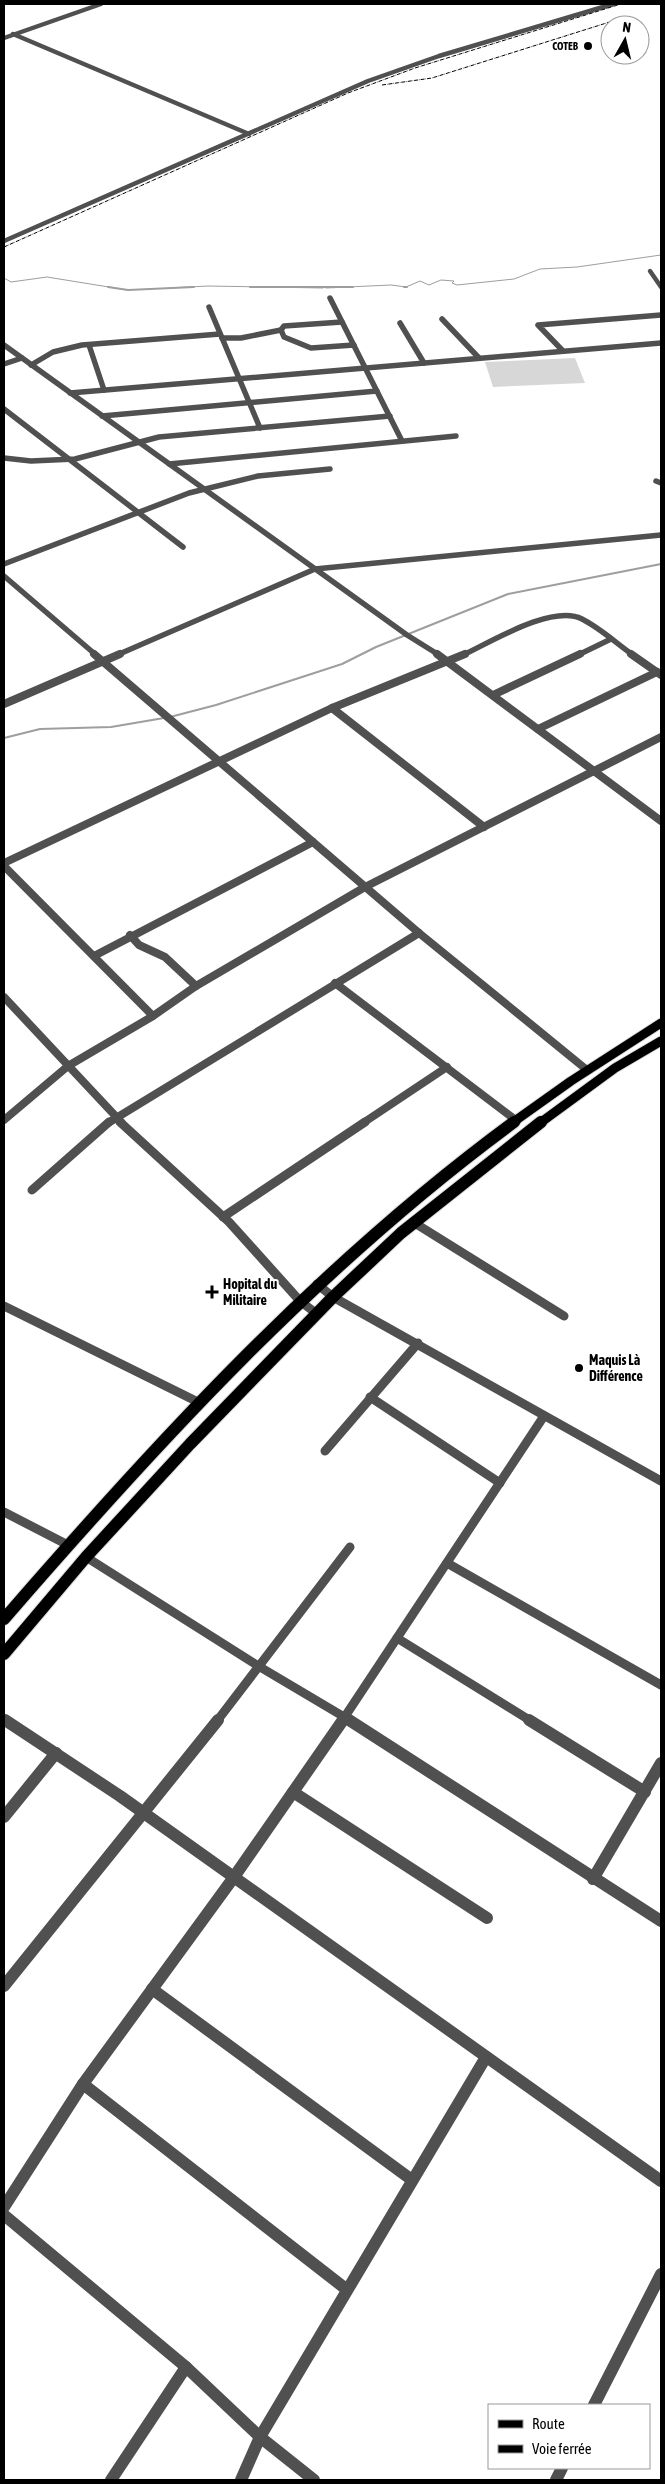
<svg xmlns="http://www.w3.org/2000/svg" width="665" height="2484" font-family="'Asap Condensed',sans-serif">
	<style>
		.green { fill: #d7d7d7 }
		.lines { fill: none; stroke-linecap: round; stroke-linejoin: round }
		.stream-far1 { stroke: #9e9e9e; stroke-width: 1 }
		.stream { stroke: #9e9e9e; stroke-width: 2 }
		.major-far1-casing { stroke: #dbdbdb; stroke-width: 11 }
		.major-casing { stroke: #dbdbdb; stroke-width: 14 }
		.minor-far4 { stroke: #505050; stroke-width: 4.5 }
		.minor-far3 { stroke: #505050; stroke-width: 5.5 }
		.minor-far2 { stroke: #505050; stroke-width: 8 }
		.minor-far1 { stroke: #505050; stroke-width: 9 }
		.minor { stroke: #505050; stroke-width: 12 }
		.major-far1 { stroke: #000; stroke-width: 9 }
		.major { stroke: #000; stroke-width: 12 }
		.rail { stroke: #000; stroke-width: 1; stroke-dasharray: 4 1 0.5 1; stroke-linecap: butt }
		.poi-dot { fill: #000; stroke: #fff; stroke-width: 2 }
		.labels { text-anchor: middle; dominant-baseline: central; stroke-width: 4; stroke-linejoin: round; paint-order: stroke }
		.far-poi-label { font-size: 11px; font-weight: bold; fill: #000; stroke: #fff; text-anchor: end }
		.poi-label { font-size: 14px; font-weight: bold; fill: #000; stroke: #fff; text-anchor: start }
	</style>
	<rect width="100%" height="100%" fill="#fff"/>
	<path class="green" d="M575,358L585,383L493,387L485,362Z"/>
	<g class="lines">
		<g class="stream-far1">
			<path d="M4,278L11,282L47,277L115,288"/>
			<path d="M169,288L208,286L323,288"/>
			<path d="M326,288L391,285L406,287L420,281L429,285L441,280L454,281L452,283L457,285L514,279L540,269L577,267L661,255"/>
		</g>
		<g class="stream">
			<path d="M108,287L128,290L194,287"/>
			<path d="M250,287H353"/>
			<path d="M404,287H407"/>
			<path d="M170,717L216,705L342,664L376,647L508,594L661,564"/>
			<path d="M4,738L40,729L111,727L164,718"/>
		</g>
		<g class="major-far1-casing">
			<g id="major-far1">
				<path d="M512,1123L571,1081L661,1023"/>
				<path d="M540,1123L615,1068L661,1041"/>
			</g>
		</g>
		<g class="major-casing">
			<g id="major">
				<path d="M4,1619C160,1439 321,1264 514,1122"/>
				<path d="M4,1654L86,1557L190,1444L333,1297L401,1233L541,1122"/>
			</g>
		</g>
		<g class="minor-far4">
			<path d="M13,34L249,134"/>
			<path d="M4,38L101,4"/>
			<path d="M4,241L368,81L439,56L613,4"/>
			<path d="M650,271L661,287"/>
		</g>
		<g class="minor-far3">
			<path d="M330,298L402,441"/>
			<path d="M209,307L260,428"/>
			<path d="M442,319L479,358"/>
			<path d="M342,322L284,326L281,330L284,337L311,348L354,345"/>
			<path d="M400,323L424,363"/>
			<path d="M222,338H241L281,330"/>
			<path d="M4,345L407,635L439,655"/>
			<path d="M89,345L104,390"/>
			<path d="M563,351L538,325L661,315"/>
			<path d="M4,364L22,358"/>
			<path d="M31,365L53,352L82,345L220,334"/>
			<path d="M70,393L661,343"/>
			<path d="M4,409L183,547"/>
			<path d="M102,416L377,391"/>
			<path d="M4,458L31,461L75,459L159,437L390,416"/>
			<path d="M169,464L456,436"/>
			<path d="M656,481L661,483"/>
			<path d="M4,564L189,493L258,476L330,469"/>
			<path d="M4,576L96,655"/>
			<path d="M117,655L315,569L661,535"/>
			<path d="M463,655C491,642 552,604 582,619C600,628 616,643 633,655"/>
			<path d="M578,655L611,639"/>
		</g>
		<g class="minor-far2">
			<path d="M94,654L419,933L587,1070"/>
			<path d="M437,654L661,821"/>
			<path d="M631,654L661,675"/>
			<path d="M493,695L580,654"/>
			<path d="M4,704L120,654"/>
			<path d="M332,708L484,827"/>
			<path d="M538,729L657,672"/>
			<path d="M4,863L332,708L465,654"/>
			<path d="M4,866L153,1016"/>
			<path d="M130,935L139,945L165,957L196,986"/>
			<path d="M94,956L313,842"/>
			<path d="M335,983L517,1121"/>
			<path d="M4,997L122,1123"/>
			<path d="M4,1120L68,1066L153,1016L196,986L365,887L661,737"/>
			<path d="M108,1123L419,933"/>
			<path d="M363,1123L447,1067"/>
		</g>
		<g class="minor-far1">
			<path d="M120,1122L229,1222L300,1301L317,1314"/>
			<path d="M32,1190L109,1122"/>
			<path d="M223,1217L365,1122"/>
			<path d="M413,1222L564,1316"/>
			<path d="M317,1284L333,1297L661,1481"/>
			<path d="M4,1306L200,1403"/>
			<path d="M370,1397L500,1483"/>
			<path d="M325,1451L418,1343"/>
			<path d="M4,1512L68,1545"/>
			<path d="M86,1557L260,1667L351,1721"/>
			<path d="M447,1563L661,1685"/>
			<path d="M397,1638L531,1721"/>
			<path d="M4,1719L7,1721"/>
			<path d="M217,1721L350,1547"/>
			<path d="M342,1721L544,1416"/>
		</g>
		<g class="minor">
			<path d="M5,1720L120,1796L661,2181"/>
			<path d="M349,1720L661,1921"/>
			<path d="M529,1720L645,1792"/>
			<path d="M293,1792L487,1918"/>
			<path d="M4,1817L56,1753"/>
			<path d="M593,1879L661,1763"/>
			<path d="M4,1986L218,1720"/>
			<path d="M152,1989L412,2180"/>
			<path d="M83,2084L346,2289"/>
			<path d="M4,2207L83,2084L234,1877L343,1720"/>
			<path d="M4,2215L186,2367L260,2437L314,2480"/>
			<path d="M594,2405L661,2274"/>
			<path d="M111,2480L186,2367"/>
			<path d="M241,2480L260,2437L486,2057"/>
			<path d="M556,2480L562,2468"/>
		</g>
		<use href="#major-far1" class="major-far1"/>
		<use href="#major" class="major"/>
		<g class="rail">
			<path d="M382,85L432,78L616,20"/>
			<path d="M4,247L348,93L415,68L621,4"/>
		</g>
	</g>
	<g class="poi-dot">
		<circle cx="588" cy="46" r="5"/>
		<path d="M209.5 1284.5h5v5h5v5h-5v5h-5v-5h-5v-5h5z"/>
		<circle cx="579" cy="1368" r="5"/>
	</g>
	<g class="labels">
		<g class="far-poi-label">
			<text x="578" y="46">COTEB</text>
		</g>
		<g class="poi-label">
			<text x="223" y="1284">Hopital du<tspan x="223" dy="16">Militaire</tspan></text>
			<text x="589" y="1360">Maquis Là<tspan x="589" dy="16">Différence</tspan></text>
		</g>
	</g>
	<rect width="665" height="2484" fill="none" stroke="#000000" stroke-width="10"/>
	<rect x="488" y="2404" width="162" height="65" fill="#ffffff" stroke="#999999"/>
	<rect x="498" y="2420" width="25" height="8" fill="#000000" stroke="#999999"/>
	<text x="532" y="2429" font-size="15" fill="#000000">Route</text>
	<rect x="498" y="2445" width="25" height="8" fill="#000000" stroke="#999999"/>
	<text x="532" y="2454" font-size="15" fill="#000000">Voie ferrée</text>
	<g transform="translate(625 40) rotate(8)"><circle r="24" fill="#ffffff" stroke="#999999"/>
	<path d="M0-4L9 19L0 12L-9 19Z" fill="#000000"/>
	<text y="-8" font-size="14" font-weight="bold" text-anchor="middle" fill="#000000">N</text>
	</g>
</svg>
